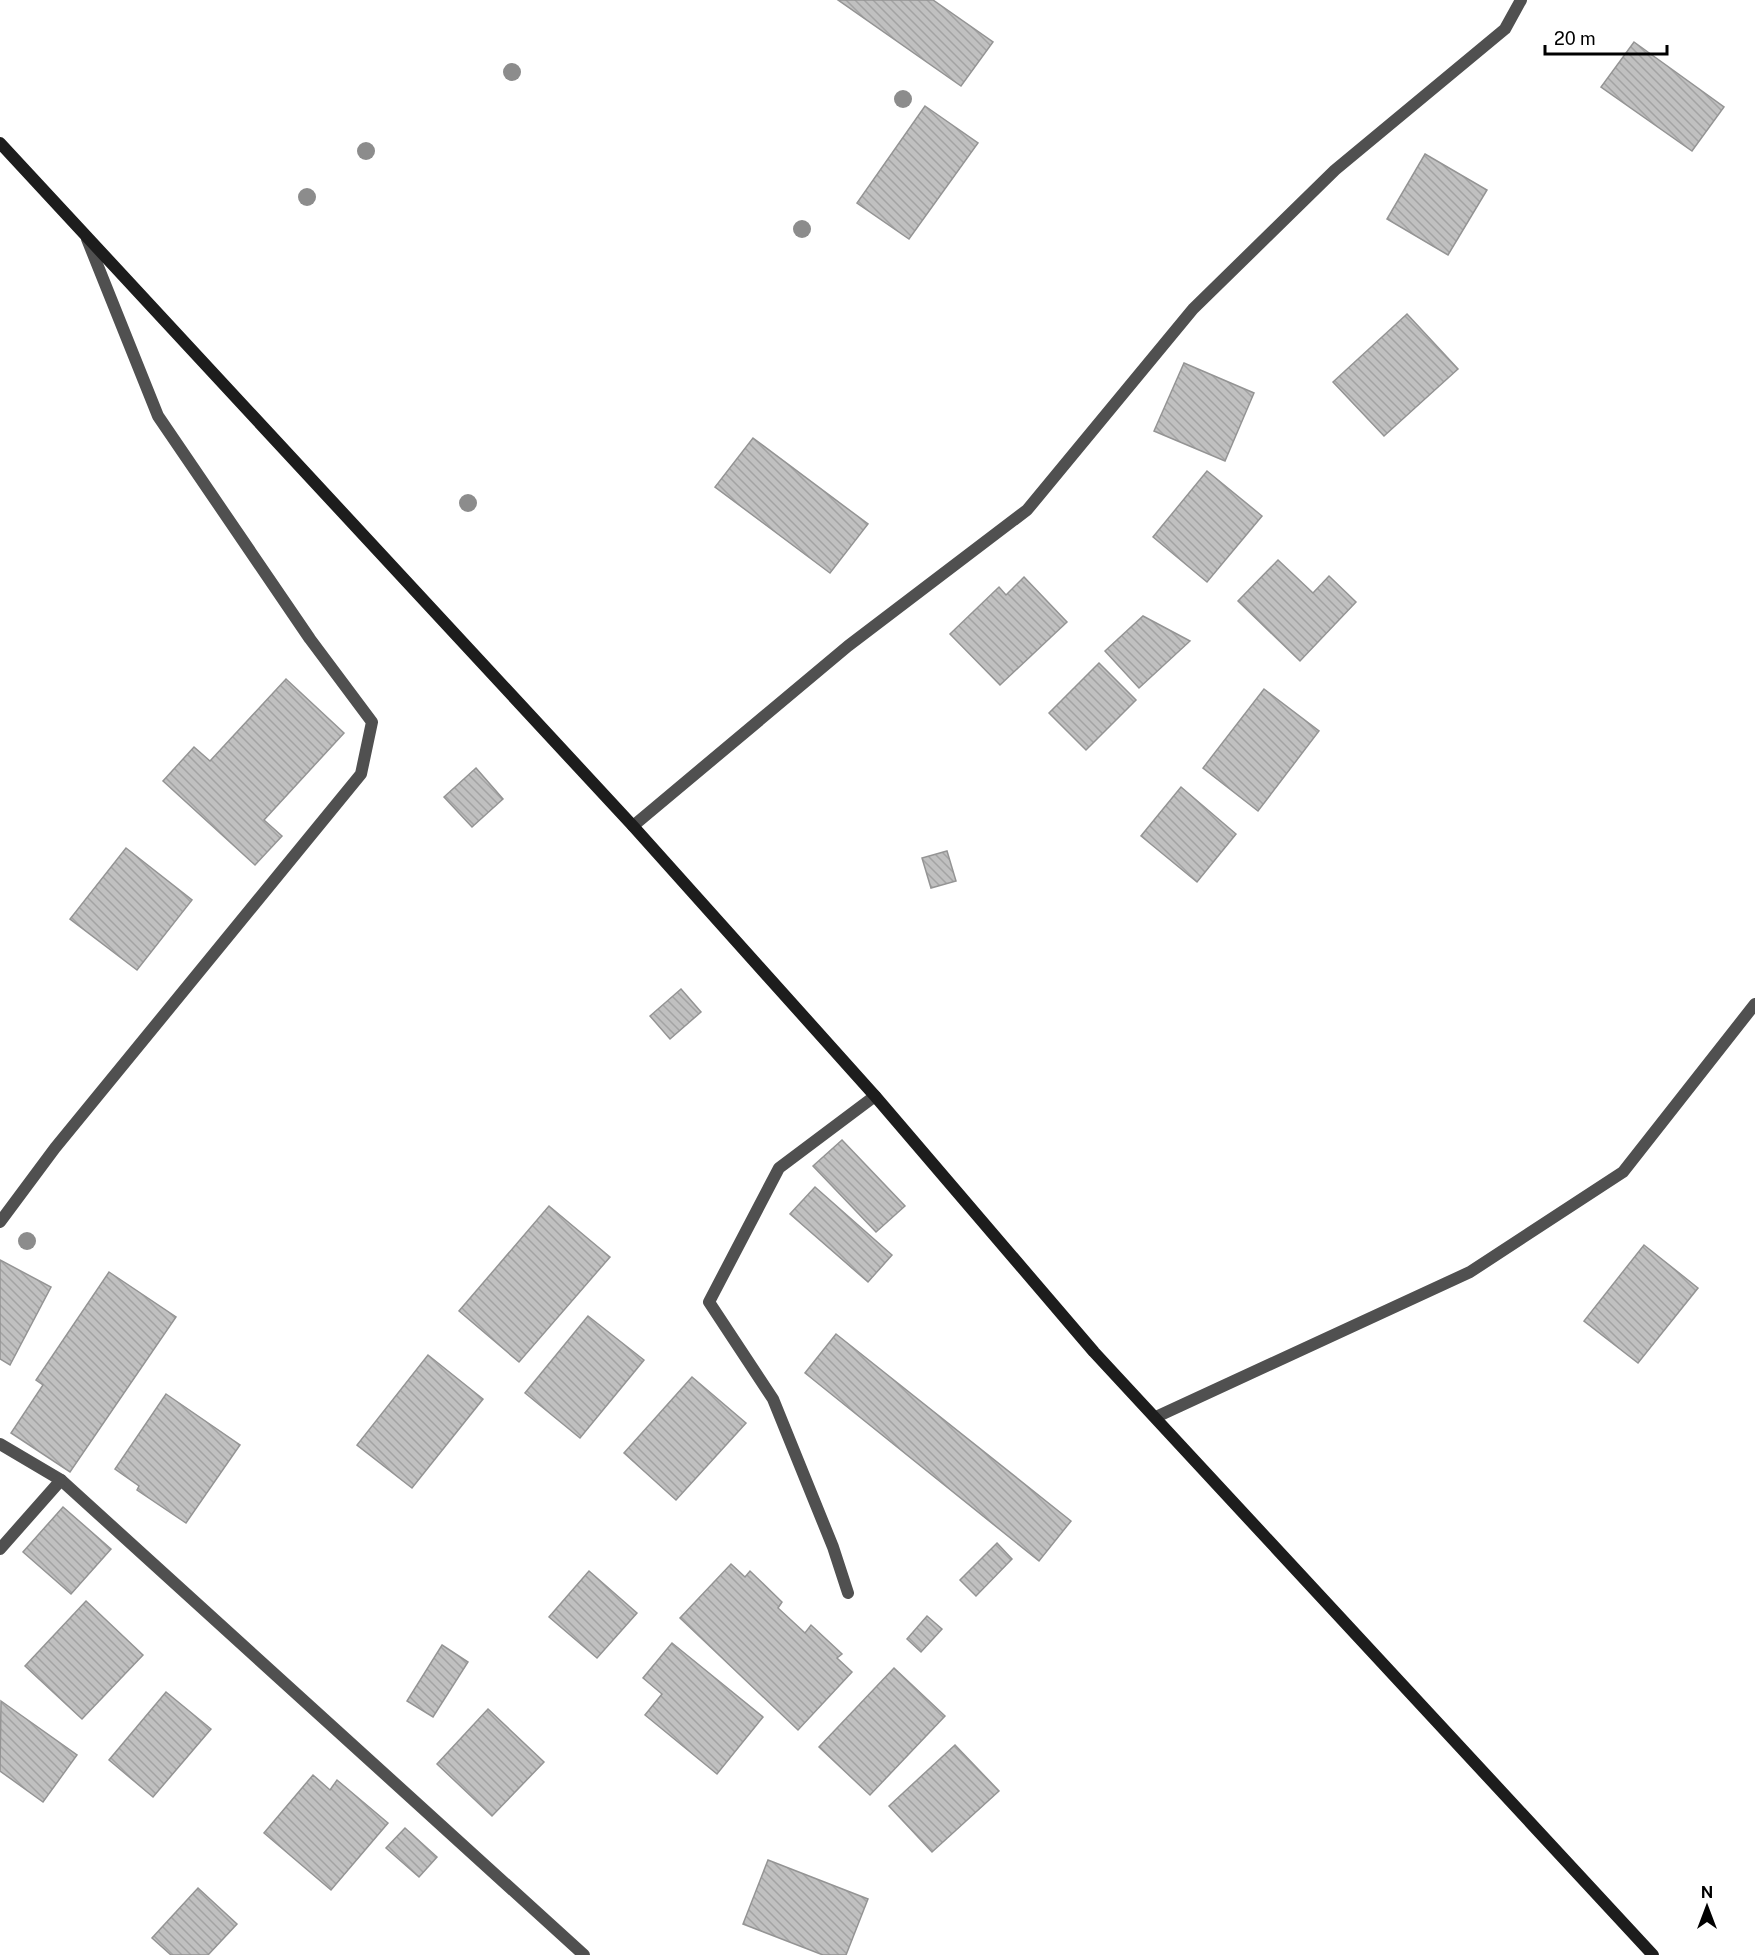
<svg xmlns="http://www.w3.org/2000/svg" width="1755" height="1955" font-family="'Public Sans',sans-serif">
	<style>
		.building { fill: url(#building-back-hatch); stroke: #949494; stroke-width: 1.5 }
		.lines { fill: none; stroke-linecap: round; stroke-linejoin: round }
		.street { stroke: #505050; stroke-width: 12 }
		.secondary { stroke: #1d1d1d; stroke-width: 12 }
		.tree { fill: #8c8c8c }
	</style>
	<defs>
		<pattern id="building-back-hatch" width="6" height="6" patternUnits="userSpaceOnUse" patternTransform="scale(1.5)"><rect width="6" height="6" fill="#c0c0c0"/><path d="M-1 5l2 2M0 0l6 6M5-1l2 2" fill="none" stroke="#a3a3a3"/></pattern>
	</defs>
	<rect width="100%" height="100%" fill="#fff"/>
	<g class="building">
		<path d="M838,0H933L993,42L961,86Z"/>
		<path d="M1634,42L1724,107L1692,151L1601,87Z"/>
		<path d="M925,106L978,143L909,239L857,203Z"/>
		<path d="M1425,154L1487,190L1448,255L1387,219Z"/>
		<path d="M1407,314L1458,369L1384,436L1333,382Z"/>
		<path d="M1184,363L1254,393L1225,461L1154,431Z"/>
		<path d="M753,438L868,524L830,573L715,487Z"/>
		<path d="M1207,471L1262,516L1207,582L1153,537Z"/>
		<path d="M1278,560L1313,593L1329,576L1356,602L1300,661L1238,601Z"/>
		<path d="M1024,577L1067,622L1000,685L950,634L999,587L1006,595Z"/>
		<path d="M1143,616L1190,641L1139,688L1105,651Z"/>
		<path d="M1099,663L1136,700L1086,750L1049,713Z"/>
		<path d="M286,679L344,733L264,820L282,836L255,865L163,781L194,747L210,761Z"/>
		<path d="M1264,689L1319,731L1258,811L1203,768Z"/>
		<path d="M476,768L503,799L472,827L444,797Z"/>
		<path d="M1181,787L1236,834L1197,882L1141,836Z"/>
		<path d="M126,848L192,900L137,970L70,919Z"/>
		<path d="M947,851L956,881L931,888L922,858Z"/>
		<path d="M681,989L701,1012L670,1039L650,1016Z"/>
		<path d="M842,1140L905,1206L876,1232L813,1166Z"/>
		<path d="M815,1187L892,1255L868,1282L790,1214Z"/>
		<path d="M549,1206L610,1257L519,1362L459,1311Z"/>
		<path d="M1644,1245L1698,1288L1638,1363L1584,1321Z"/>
		<path d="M0,1260L51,1287L10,1365L0,1359Z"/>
		<path d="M109,1272L176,1317L70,1472L11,1433L43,1385L36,1380Z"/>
		<path d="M588,1316L644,1360L580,1438L525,1393Z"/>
		<path d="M836,1334L1071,1521L1039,1561L805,1373Z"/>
		<path d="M428,1355L483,1399L412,1488L357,1445Z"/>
		<path d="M692,1377L746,1423L676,1500L624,1453Z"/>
		<path d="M166,1394L240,1445L186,1523L137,1490L139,1486L115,1469Z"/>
		<path d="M63,1507L111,1549L71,1594L23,1552Z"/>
		<path d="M997,1543L1012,1559L976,1596L960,1580Z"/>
		<path d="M731,1564L745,1577L750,1571L782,1602L778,1608L805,1633L811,1625L842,1654L837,1658L852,1672L798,1730L680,1618Z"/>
		<path d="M589,1571L637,1613L597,1658L549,1617Z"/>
		<path d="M86,1601L143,1655L82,1719L25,1666Z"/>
		<path d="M927,1616L942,1629L921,1652L907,1639Z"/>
		<path d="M672,1643L763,1717L717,1774L645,1715L662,1694L643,1678Z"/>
		<path d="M442,1645L468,1662L433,1717L407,1701Z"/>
		<path d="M894,1668L945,1716L870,1795L819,1747Z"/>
		<path d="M166,1692L211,1729L153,1797L109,1760Z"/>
		<path d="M1,1701L77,1755L43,1802L0,1771Z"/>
		<path d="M488,1709L544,1762L492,1816L437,1764Z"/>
		<path d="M955,1745L999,1791L932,1852L889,1806Z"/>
		<path d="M313,1775L330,1790L337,1780L388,1823L331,1890L264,1833Z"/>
		<path d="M405,1828L437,1857L419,1877L386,1848Z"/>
		<path d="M768,1860L868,1899L846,1955H823L743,1924Z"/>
		<path d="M198,1888L237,1924L208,1955H171L152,1938Z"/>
	</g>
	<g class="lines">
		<g class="street">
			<path d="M633,826L848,646L1027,510L1193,309L1335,170L1505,29L1521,0"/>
			<path d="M0,1222L55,1148L361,774L372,722L310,639L158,416L87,239"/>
			<path d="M1156,1417L1470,1272L1623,1172L1755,1004"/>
			<path d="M0,1444L61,1480L584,1955"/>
			<path d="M0,1549L61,1480"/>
			<path d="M848,1593L833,1547L773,1399L709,1302L779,1168L875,1096"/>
		</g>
		<path class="secondary" d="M0,143L633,826L875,1096L1094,1352L1653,1955"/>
	</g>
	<g class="tree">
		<circle cx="512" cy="72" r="9"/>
		<circle cx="903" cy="99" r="9"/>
		<circle cx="366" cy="151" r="9"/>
		<circle cx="307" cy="197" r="9"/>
		<circle cx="802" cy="229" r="9"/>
		<circle cx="468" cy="503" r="9"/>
		<circle cx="27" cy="1241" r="9"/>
	</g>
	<g transform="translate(1707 1907)" stroke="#ffffff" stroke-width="4.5" paint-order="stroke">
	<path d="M0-4.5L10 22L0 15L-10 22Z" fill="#000000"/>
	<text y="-9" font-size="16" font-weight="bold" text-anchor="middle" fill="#000000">N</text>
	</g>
	<path d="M1545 45v9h122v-9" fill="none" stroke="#000000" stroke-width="3"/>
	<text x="1554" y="45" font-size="18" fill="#000000" stroke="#ffffff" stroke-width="4.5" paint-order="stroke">20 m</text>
</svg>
